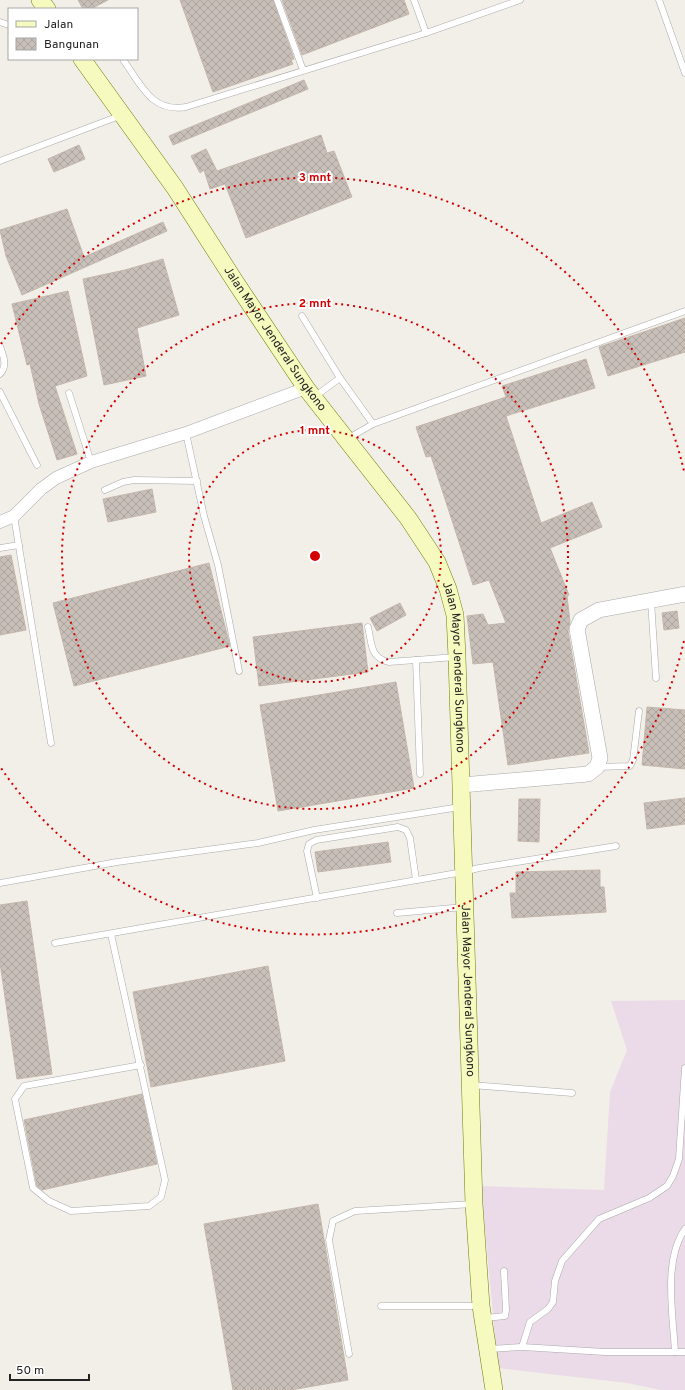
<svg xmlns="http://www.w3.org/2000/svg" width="685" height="1390" font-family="Overpass,sans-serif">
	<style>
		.industrial { fill: #ebdbe8 }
		.building { fill: url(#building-cross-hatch); stroke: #c4b6ab }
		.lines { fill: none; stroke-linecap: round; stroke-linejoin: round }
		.service-casing { stroke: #a9a9a9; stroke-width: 7 }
		.minor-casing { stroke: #a9a9a9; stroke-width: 13 }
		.tertiary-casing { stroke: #a9a9a9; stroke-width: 16 }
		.secondary-casing { stroke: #707d05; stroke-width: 18 }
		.service { stroke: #fff; stroke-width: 6 }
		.minor { stroke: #fff; stroke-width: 12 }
		.tertiary { stroke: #fff; stroke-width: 15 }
		.secondary { stroke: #f7fabf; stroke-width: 17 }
		.ring { fill: none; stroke: #d40000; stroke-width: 2; stroke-dasharray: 2 4 }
		.labels { text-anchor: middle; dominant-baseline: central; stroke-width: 4; stroke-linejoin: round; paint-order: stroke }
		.street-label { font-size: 12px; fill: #222; stroke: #fff }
		.centre { fill: #d40000; stroke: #fff; stroke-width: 2 }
		.ring-label { font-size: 12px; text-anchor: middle; font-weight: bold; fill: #d40000; stroke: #fff; stroke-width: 4; stroke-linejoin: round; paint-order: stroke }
	</style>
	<defs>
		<pattern id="building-cross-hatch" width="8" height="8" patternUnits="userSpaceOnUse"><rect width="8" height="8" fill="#c7bfb8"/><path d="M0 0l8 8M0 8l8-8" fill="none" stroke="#aba49e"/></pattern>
	</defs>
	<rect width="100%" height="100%" fill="#f2efe9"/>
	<path class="industrial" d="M685,1000V1390H661L627,1383L498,1368L481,1186L604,1190L610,1092L627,1050L611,1001Z"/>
	<g class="building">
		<path d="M78,0H108L91,9H83Z"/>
		<path d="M180,0H273L294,59L291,60L293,64L213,92Z"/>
		<path d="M282,0H404L409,14L302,55Z"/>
		<path d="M304,80L308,89L173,145L169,136Z"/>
		<path d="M321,135L327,153L334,151L352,197L246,238L225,184L210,189L204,170L200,173L191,156L206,149L217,171Z"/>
		<path d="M79,145L85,159L54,172L48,159Z"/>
		<path d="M67,209L84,257L163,222L167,231L22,295L6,256L0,230Z"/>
		<path d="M163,259L179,315L137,328L146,376L104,385L83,279L125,270Z"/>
		<path d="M68,291L87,376L55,386L77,454L57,460L39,404L30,364L27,365L12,304Z"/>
		<path d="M685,318V352L608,376L599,347Z"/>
		<path d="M586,359L595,388L506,416L541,523L592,502L602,527L550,548L569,595L567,596L570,622L568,631L589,753L508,765L493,662L473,664L467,616L483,614L488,625L506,623L489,580L473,585L431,456L426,457L416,427L506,397L502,386Z"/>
		<path d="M152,489L156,512L108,522L103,499Z"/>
		<path d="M11,555L26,630L0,635V557Z"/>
		<path d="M209,563L230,646L74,686L53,603Z"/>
		<path d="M400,603L406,615L377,631L370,618Z"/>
		<path d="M677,611L679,628L664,630L662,613Z"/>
		<path d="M362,623L368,672L259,686L253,637Z"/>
		<path d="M396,682L414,788L278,811L260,705Z"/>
		<path d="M647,707L685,710V769L642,765Z"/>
		<path d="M685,798V824L647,829L644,803Z"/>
		<path d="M519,799H540L539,842L518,841Z"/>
		<path d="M388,842L391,862L318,872L315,852Z"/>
		<path d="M600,870V887H604L606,912L512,918L510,893H516V872Z"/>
		<path d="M27,901L52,1074L17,1079L0,963V905Z"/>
		<path d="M268,966L285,1061L151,1087L133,992Z"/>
		<path d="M142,1094L157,1164L42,1190L37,1186L24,1120Z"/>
		<path d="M318,1204L348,1380L291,1390H233L204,1224Z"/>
	</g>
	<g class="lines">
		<g class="service-casing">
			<g id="service">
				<path d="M277,0L303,70"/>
				<path d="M414,0L426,33"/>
				<path d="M659,0L685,73"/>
				<path d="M0,22L9,25"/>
				<path d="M124,61C141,85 152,113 186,107L426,33L520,0"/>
				<path d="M0,161L122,115"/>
				<path d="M302,316L340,378L373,424L685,311"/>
				<path d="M0,346C3,355 8,366 0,374"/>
				<path d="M0,392L37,465"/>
				<path d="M69,393L91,462"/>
				<path d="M314,397L340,378"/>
				<path d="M186,433L204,516L218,565L239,671"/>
				<path d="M347,439L373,424"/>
				<path d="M105,490L123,482L134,480L197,481"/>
				<path d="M14,516L51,743"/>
				<path d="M0,548L19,545"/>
				<path d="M651,601L656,678"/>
				<path d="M368,627C372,644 370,658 389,662L456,657"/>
				<path d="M416,660L420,774"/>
				<path d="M598,767L630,766L633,760L639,711"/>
				<path d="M0,883L117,862L258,843L314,830L460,807"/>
				<path d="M317,898L307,851L309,844L316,840L398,827L406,830L410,838L416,880"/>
				<path d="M397,913L464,907"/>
				<path d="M111,934L165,1180L161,1197L149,1206L71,1211L49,1201L33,1188L15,1099L24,1086L141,1065"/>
				<path d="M55,943L463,872L479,868L616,846"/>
				<path d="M471,1085L572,1093"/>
				<path d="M381,1306H480"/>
				<path d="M485,1318L505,1316L506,1310L504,1271"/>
				<path d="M522,1347L530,1322L548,1309L553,1302L555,1281L562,1261L599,1219L649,1198L667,1186L673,1176L679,1159L685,1068"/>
				<path d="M489,1349L522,1347L605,1352H685"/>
				<path d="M675,1352C673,1315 663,1260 685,1229"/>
				<path d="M349,1354L329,1240L333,1221L355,1211L473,1204"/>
			</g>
		</g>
		<g class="minor-casing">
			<path id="minor" d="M0,522L14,516L41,489L56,478L91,462L186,433L306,388"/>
		</g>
		<g class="tertiary-casing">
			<path id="tertiary" d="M462,785L588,774L597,767L600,758L577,629L581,620L599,610L685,594"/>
		</g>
		<g class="secondary-casing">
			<g id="secondary">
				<path d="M40,0L47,9"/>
				<path id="s1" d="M82,59L175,188L236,283L306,388L408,518L437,562L448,589L455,615L457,657L474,1204L481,1306L494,1390"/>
			</g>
		</g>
		<use href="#service" class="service"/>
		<use href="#minor" class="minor"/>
		<use href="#tertiary" class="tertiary"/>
		<use href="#secondary" class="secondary"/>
	</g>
	<g class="ring">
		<circle cx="315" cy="556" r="126"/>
		<circle cx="315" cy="556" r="253"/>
		<path d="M684 641A379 379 0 0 1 1 768M1 344A379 379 0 0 1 684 471"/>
	</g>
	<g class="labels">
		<g class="street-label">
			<text stroke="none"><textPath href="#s1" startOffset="340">Jalan Mayor Jenderal Sungkono</textPath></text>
			<text stroke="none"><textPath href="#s1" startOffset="724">Jalan Mayor Jenderal Sungkono</textPath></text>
			<text stroke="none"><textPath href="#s1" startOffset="1048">Jalan Mayor Jenderal Sungkono</textPath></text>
		</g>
	</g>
	<circle cx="315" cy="556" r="6" class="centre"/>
	<g class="ring-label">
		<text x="315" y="181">3 mnt</text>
		<text x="315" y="307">2 mnt</text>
		<text x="315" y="434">1 mnt</text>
	</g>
	<rect x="8" y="8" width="130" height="52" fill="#ffffff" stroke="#a7a7a7"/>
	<rect x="16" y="21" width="20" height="6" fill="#f7fabf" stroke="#a7a7a7"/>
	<text x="44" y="28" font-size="12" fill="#222222">Jalan</text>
	<rect x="16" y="38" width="20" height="12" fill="url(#building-cross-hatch)" stroke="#a7a7a7"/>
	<text x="44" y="48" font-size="12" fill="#222222">Bangunan</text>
	<path d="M10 1374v6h79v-6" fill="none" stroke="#222222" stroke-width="2"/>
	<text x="16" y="1374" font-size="12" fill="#222222" stroke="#ffffff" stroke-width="3" paint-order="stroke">50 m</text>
</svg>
